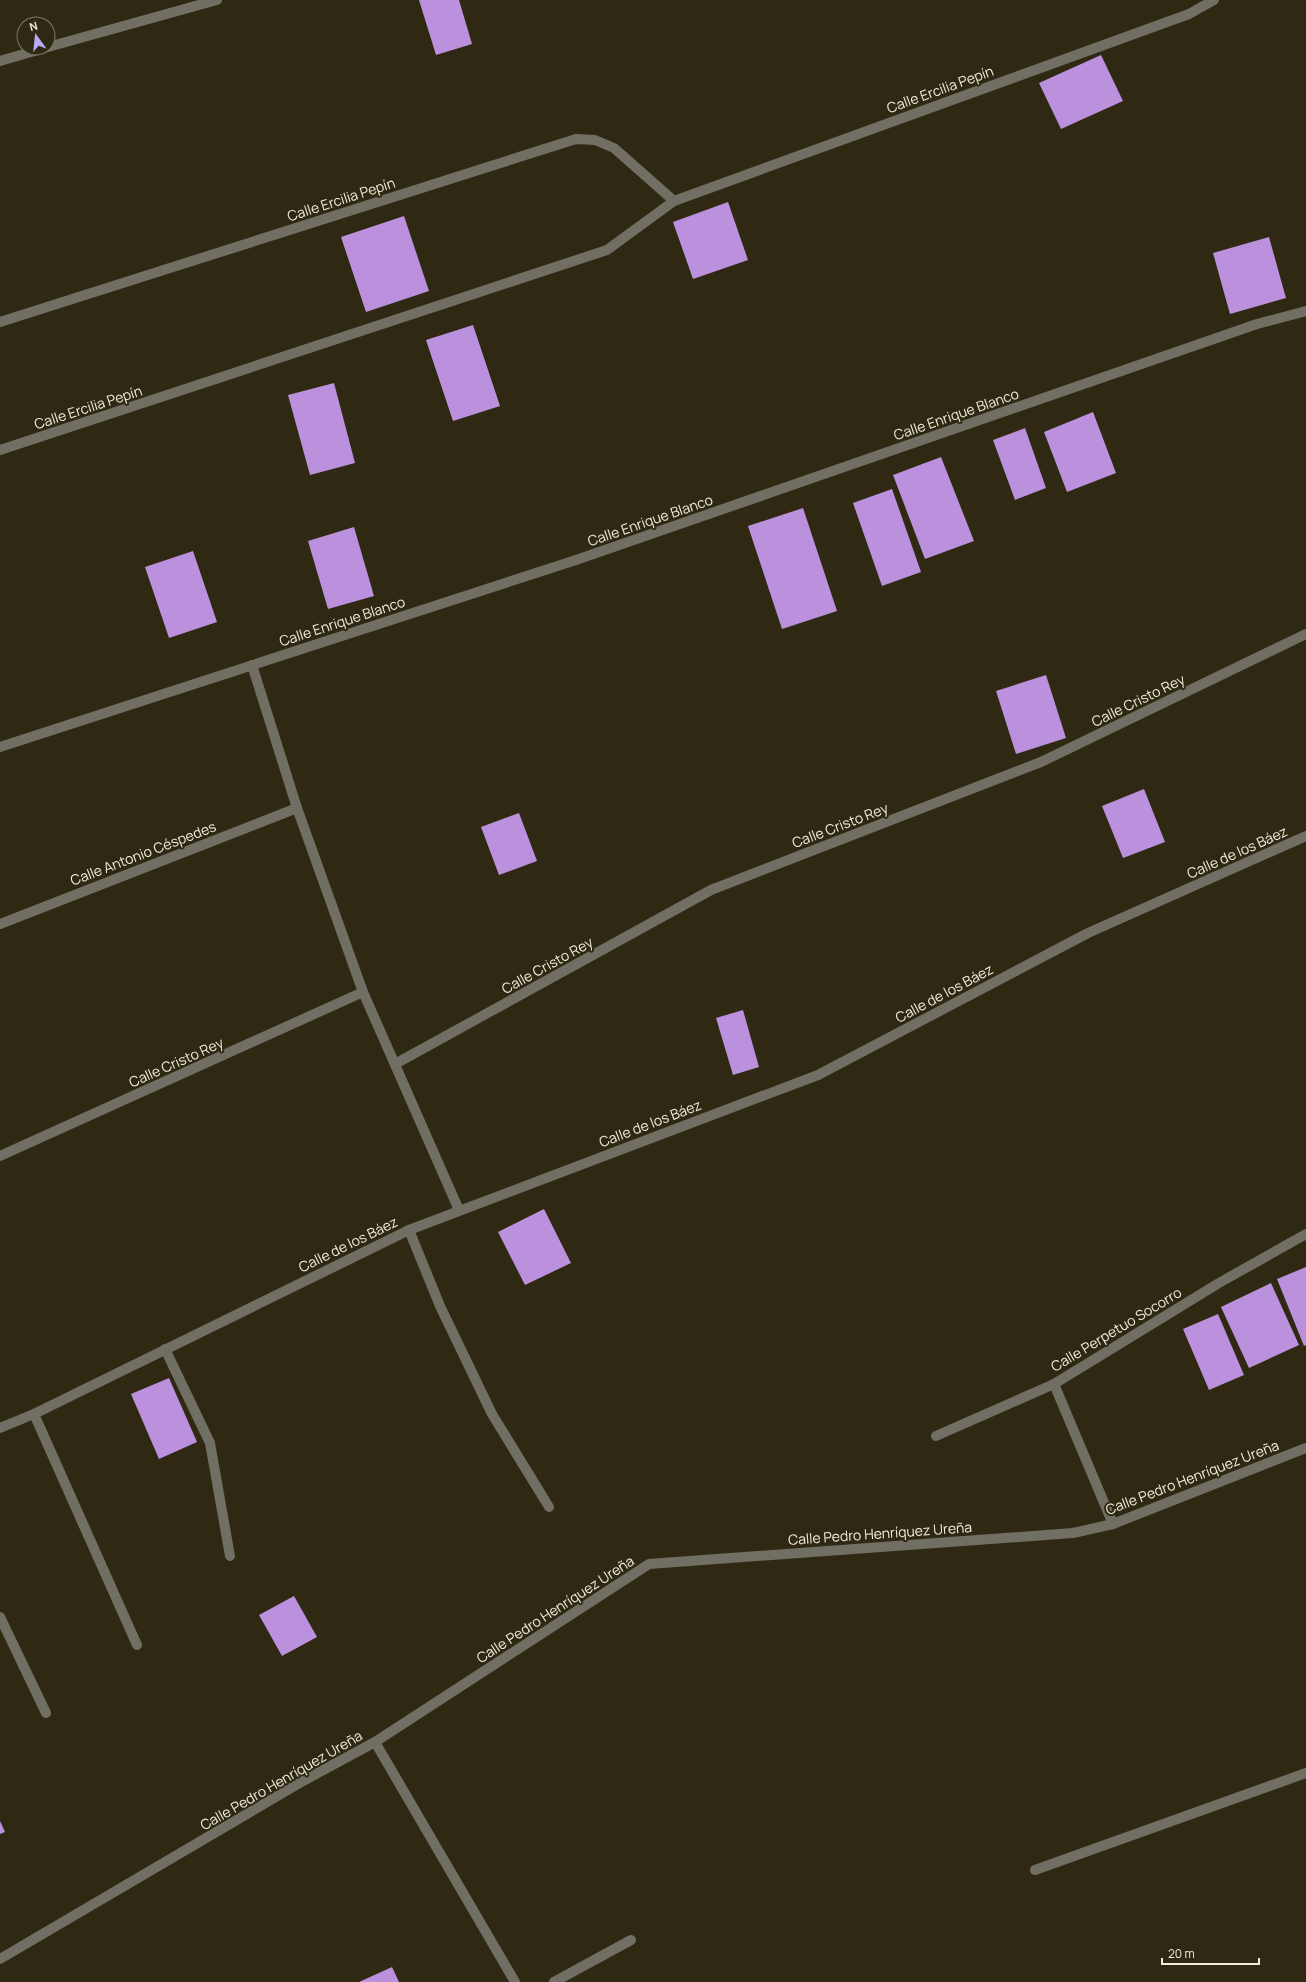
<svg xmlns="http://www.w3.org/2000/svg" width="1306" height="1982" font-family="Manrope,sans-serif">
	<style>
		.building { fill: #bb91de }
		.lines { fill: none; stroke-linecap: round; stroke-linejoin: round }
		.minor { stroke: #716e63; stroke-width: 10 }
		.labels { text-anchor: middle; dominant-baseline: central; stroke-width: 4; stroke-linejoin: round; paint-order: stroke }
		.street-label { font-size: 14px; fill: #f0eddf; stroke: #2f2913 }
	</style>
	<rect width="100%" height="100%" fill="#2f2913"/>
	<g class="building">
		<path d="M419,0H459L472,44L436,55Z"/>
		<path d="M1101,55L1123,101L1061,129L1039,83Z"/>
		<path d="M728,202L748,260L693,279L673,222Z"/>
		<path d="M404,216L429,291L366,312L341,237Z"/>
		<path d="M1269,237L1286,298L1230,314L1213,253Z"/>
		<path d="M473,325L500,406L453,421L426,340Z"/>
		<path d="M334,383L355,463L310,475L288,395Z"/>
		<path d="M1093,412L1116,473L1067,492L1044,432Z"/>
		<path d="M1025,428L1046,488L1015,500L993,440Z"/>
		<path d="M941,457L974,541L925,559L893,475Z"/>
		<path d="M892,489L921,572L882,586L853,503Z"/>
		<path d="M803,508L837,611L782,629L748,526Z"/>
		<path d="M354,527L374,596L328,609L308,541Z"/>
		<path d="M193,551L217,622L169,638L145,567Z"/>
		<path d="M1046,675L1066,738L1016,754L996,691Z"/>
		<path d="M1144,789L1165,842L1123,858L1102,806Z"/>
		<path d="M519,813L537,861L499,875L481,827Z"/>
		<path d="M743,1010L759,1067L733,1075L716,1018Z"/>
		<path d="M544,1209L571,1263L525,1285L498,1232Z"/>
		<path d="M1306,1267V1345L1304,1346L1277,1279Z"/>
		<path d="M1271,1283L1299,1345L1249,1368L1221,1307Z"/>
		<path d="M1218,1314L1244,1375L1209,1390L1183,1329Z"/>
		<path d="M169,1378L197,1442L159,1459L131,1394Z"/>
		<path d="M294,1596L317,1637L282,1656L259,1615Z"/>
		<path d="M0,1821L5,1832L0,1834Z"/>
		<path d="M392,1967L399,1982H359Z"/>
	</g>
	<g class="lines">
		<g class="minor">
			<path d="M48,47L217,0"/>
			<path d="M0,61L45,48"/>
			<path d="M0,322L576,139L595,140L614,148L674,201"/>
			<path d="M0,450L607,250L674,201L1189,14L1214,0"/>
			<path d="M252,665L297,808L363,992L459,1210"/>
			<path d="M0,747L576,560L1257,324L1306,311"/>
			<path d="M0,924L297,808"/>
			<path d="M395,1064L711,890L1041,762L1306,634"/>
			<path d="M0,1156L363,992"/>
			<path d="M409,1230L440,1306L492,1414L549,1507"/>
			<path d="M165,1349L210,1443L230,1556"/>
			<path d="M1054,1384L1113,1524"/>
			<path d="M34,1414L137,1645"/>
			<path d="M0,1428L34,1414L409,1230L818,1075L1088,933L1306,836"/>
			<path d="M936,1436L1054,1384L1219,1283L1306,1234"/>
			<path d="M0,1617L46,1713"/>
			<path d="M375,1742L515,1982"/>
			<path d="M1035,1870L1306,1773"/>
			<path d="M0,1959L303,1781L375,1742L649,1564L1073,1533L1113,1524L1306,1448"/>
			<path d="M554,1982L631,1940"/>
		</g>
	</g>
	<g class="labels">
		<g class="street-label">
			<text transform="translate(940 89) rotate(-20)">Calle Ercilia Pepín</text>
			<text transform="translate(341 199) rotate(-18)">Calle Ercilia Pepín</text>
			<text transform="translate(88 407) rotate(-18)">Calle Ercilia Pepín</text>
			<text transform="translate(956 414) rotate(-19)">Calle Enrique Blanco</text>
			<text transform="translate(650 520) rotate(-19)">Calle Enrique Blanco</text>
			<text transform="translate(342 621) rotate(-18)">Calle Enrique Blanco</text>
			<text transform="translate(1138 700) rotate(-26)">Calle Cristo Rey</text>
			<text transform="translate(840 825) rotate(-21)">Calle Cristo Rey</text>
			<text transform="translate(1237 852) rotate(-24)">Calle de los Báez</text>
			<text transform="translate(143 853) rotate(-21)">Calle Antonio Céspedes</text>
			<text transform="translate(547 965) rotate(-29)">Calle Cristo Rey</text>
			<text transform="translate(944 993) rotate(-28)">Calle de los Báez</text>
			<text transform="translate(176 1062) rotate(-24)">Calle Cristo Rey</text>
			<text transform="translate(650 1123) rotate(-21)">Calle de los Báez</text>
			<text transform="translate(348 1244) rotate(-26)">Calle de los Báez</text>
			<text transform="translate(1116 1329) rotate(-31)">Calle Perpetuo Socorro</text>
			<text transform="translate(1192 1477) rotate(-21)">Calle Pedro Henríquez Ureña</text>
			<text transform="translate(880 1533) rotate(-4)">Calle Pedro Henríquez Ureña</text>
			<text transform="translate(555 1609) rotate(-33)">Calle Pedro Henríquez Ureña</text>
			<text transform="translate(281 1780) rotate(-30)">Calle Pedro Henríquez Ureña</text>
		</g>
	</g>
	<g transform="translate(36 36) rotate(345)"><circle r="19" fill="#2f2913" stroke="#7c7765"/>
	<path d="M0-3L7 15L0 10L-7 15Z" fill="#baaaf7"/>
	<text y="-6" font-size="11" font-weight="bold" text-anchor="middle" fill="#f0eddf">N</text>
	</g>
	<path d="M1162 1958v6h97v-6" fill="none" stroke="#f0eddf" stroke-width="2"/>
	<text x="1168" y="1958" font-size="12" fill="#f0eddf" stroke="#2f2913" stroke-width="3" paint-order="stroke">20 m</text>
</svg>
